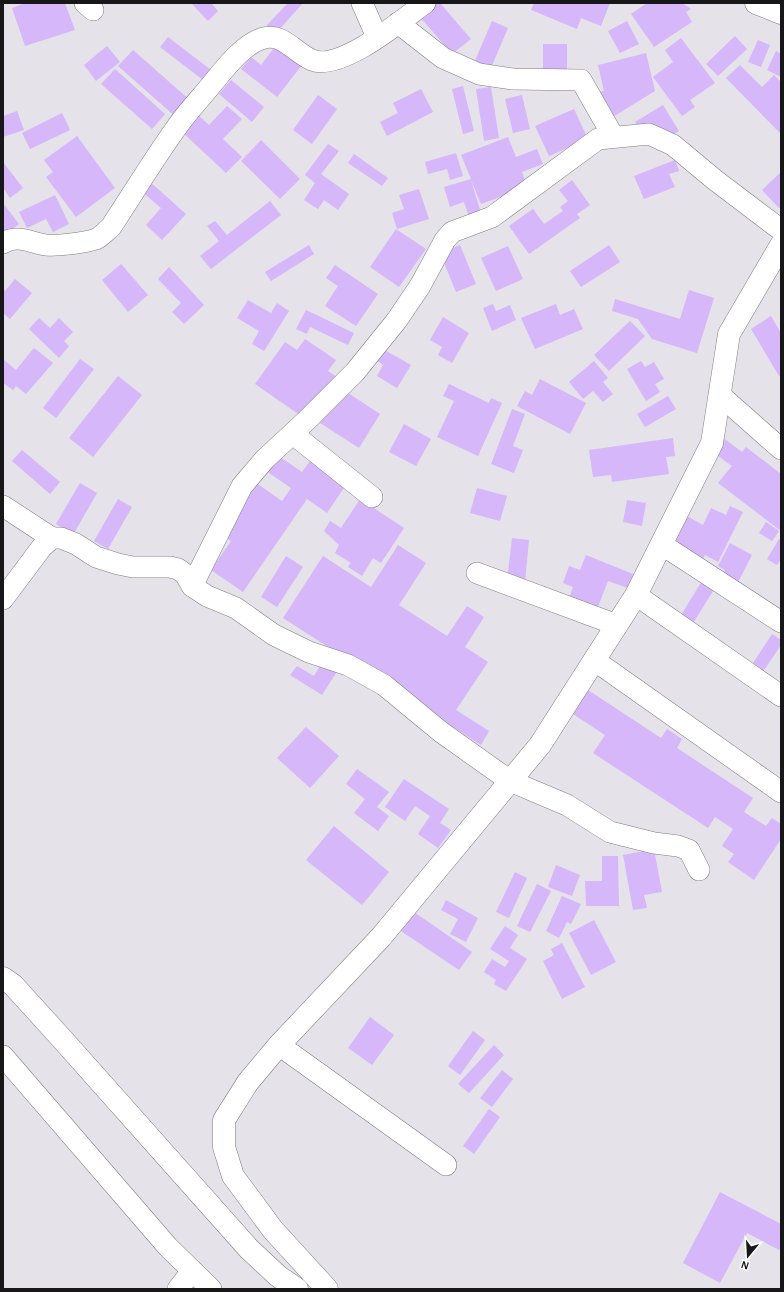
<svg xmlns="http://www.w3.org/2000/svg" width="784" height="1292" font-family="'Alegreya Sans',sans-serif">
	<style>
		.building { fill: #d5b7fa }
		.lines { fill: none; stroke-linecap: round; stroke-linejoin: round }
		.minor-casing { stroke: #807d84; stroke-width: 22 }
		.tertiary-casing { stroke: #807d84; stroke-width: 23 }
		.secondary-casing { stroke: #807d84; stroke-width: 23 }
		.minor { stroke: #fff; stroke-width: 21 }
		.tertiary { stroke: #fff; stroke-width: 22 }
		.secondary { stroke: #fff; stroke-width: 22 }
	</style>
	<rect width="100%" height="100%" fill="#e5e2ea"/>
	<g class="building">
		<path d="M25,3H65L75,30L25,46L12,8Z"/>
		<path d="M191,3H211L218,11L208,21Z"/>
		<path d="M288,3H303L276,33L267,25Z"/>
		<path d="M436,3H440L471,39L452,54L420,17Z"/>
		<path d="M534,3H610L601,26L581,18L577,29L531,10Z"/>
		<path d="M647,3H682L691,9L686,12L692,22L654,47L631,14Z"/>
		<path d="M492,21L508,28L490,70L474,63Z"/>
		<path d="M627,21L639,44L620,53L608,31Z"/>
		<path d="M735,36L747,49L718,76L706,64Z"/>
		<path d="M168,37L215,73L207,83L160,47Z"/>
		<path d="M681,38L715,83L690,100L695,107L682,116L653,77L673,62L665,50Z"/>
		<path d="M280,40L306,60L277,97L241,69L251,57L261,65Z"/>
		<path d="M758,40L770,45L761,67L748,62Z"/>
		<rect x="543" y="44" width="24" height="25"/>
		<path d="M107,46L120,62L96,81L84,65Z"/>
		<path d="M133,50L192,102L177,118L118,66Z"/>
		<path d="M776,51L781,54V77L767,70Z"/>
		<path d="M646,53L655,91L611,118L595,93L604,91L598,65Z"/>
		<path d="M740,65L762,87L774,75L781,82V134L726,78Z"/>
		<path d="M115,69L165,114L152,129L101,84Z"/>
		<path d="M231,80L264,107L252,122L219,94Z"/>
		<path d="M463,86L474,131L463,134L452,89Z"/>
		<path d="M491,87L499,138L484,141L476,89Z"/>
		<path d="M421,89L433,112L387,136L380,122L398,113L393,103Z"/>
		<path d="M318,95L337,109L312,144L293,130Z"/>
		<path d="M522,95L530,129L513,133L505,99Z"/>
		<path d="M663,105L679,131L669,137L663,128L657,132L642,133L635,122Z"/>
		<path d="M227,106L242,119L223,139L242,157L226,173L180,130L196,113L209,125Z"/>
		<path d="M574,109L588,139L549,156L535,126Z"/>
		<path d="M17,111L24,130L3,137V116Z"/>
		<path d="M62,113L70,130L30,149L22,133Z"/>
		<path d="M77,136L115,188L76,217L46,177L53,172L44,160Z"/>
		<path d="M508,137L516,157L537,149L543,164L522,172L527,187L481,204L471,180L481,213L469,217L464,202L450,207L444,187L471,179L461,155Z"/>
		<path d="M261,140L300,179L280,199L241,161Z"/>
		<path d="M328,144L339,151L321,174L349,194L338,210L324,200L318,209L304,200L315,183L305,175Z"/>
		<path d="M456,153L463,176L450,180L447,169L428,174L425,162Z"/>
		<path d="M354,154L388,178L382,186L348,163Z"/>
		<path d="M675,160L679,171L669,174L675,187L644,199L634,176Z"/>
		<path d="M3,162L23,188L10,198L3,188Z"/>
		<path d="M781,172V207L779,208L762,190Z"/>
		<path d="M572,180L590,205L577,214L580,218L529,254L509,226L533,209L544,224L563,211L560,207L568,201L559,190Z"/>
		<path d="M149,181L186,214L162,240L146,225L161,208L140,190Z"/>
		<path d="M419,189L429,219L397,229L392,213L404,209L399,195Z"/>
		<path d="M55,195L69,224L53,232L46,219L27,228L19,212Z"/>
		<path d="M270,201L281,215L211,269L200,256L219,241L207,226L215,221L227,235Z"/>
		<path d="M3,203L19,224L6,234L3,231Z"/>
		<path d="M396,229L426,249L399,287L370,267Z"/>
		<path d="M309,245L314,254L271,281L265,272Z"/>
		<path d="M460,245L476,284L456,292L440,253Z"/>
		<path d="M609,245L620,262L581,287L570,271Z"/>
		<path d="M508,246L523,279L496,291L481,258Z"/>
		<path d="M121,264L148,295L128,312L102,280Z"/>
		<path d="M335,265L378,294L356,326L325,306L338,286L326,278Z"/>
		<path d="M169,267L204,305L184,324L172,312L181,303L158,279Z"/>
		<path d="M15,279L32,293L10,319L3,313V289L5,291Z"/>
		<path d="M689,290L714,298L697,353L652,339L638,319L612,311L615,299L680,319Z"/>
		<path d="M248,300L271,313L277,303L289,311L264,351L252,344L259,331L237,318Z"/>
		<path d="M493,304L496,311L510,305L516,320L492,331L483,308Z"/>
		<path d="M556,304L560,315L574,309L583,329L535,349L521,318Z"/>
		<path d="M306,310L354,333L348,345L310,327L307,334L296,329Z"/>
		<path d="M771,316L781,333V375L779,376L751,329Z"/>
		<path d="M443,317L469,333L452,363L438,355L442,347L430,340Z"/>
		<path d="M39,318L50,328L59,318L73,332L64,341L69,346L59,358L29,329Z"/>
		<path d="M630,321L645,336L609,371L594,355Z"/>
		<path d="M305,339L336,360L328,371L337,377L307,420L255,384L285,342L297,350Z"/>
		<path d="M34,348L53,363L26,394L16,386L13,390L3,383V359L16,370Z"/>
		<path d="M381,348L411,365L397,388L377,376L383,365L375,359Z"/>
		<path d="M80,359L94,369L56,418L43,408Z"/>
		<path d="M594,361L608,378L603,382L613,394L603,402L593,391L583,399L569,382Z"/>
		<path d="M641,361L645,367L654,362L664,379L655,384L660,392L646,401L627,369Z"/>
		<path d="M118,376L142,395L93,457L69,438Z"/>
		<path d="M540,379L586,403L570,434L517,406L525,391L532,395Z"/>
		<path d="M449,384L489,403L491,398L502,403L478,456L437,437L454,401L443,396Z"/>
		<path d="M342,389L380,414L359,448L320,423Z"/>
		<path d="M668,396L676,409L645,427L637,414Z"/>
		<path d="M512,409L525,414L513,446L523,450L514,473L491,464Z"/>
		<path d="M404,424L431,439L416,466L389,452Z"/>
		<path d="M721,436L742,452L746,447L781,474V531L718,483L732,466L710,450Z"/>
		<path d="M673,438L675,456L666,457L669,474L612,482L611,475L593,477L589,450Z"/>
		<path d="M22,450L60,482L50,494L12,461Z"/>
		<path d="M277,455L302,472L310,461L346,485L327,513L307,499L243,592L211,570L231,541L220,534L255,482L282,501L291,488L266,471Z"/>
		<path d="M80,483L97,493L73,535L56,524Z"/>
		<path d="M477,488L507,496L500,521L470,513Z"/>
		<path d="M118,499L132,507L108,549L94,541Z"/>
		<path d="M360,499L404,528L381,563L373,558L362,576L348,567L351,563L335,553L339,545L324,531L330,521L341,528Z"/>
		<path d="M627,500L646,503L642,526L623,522Z"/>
		<path d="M730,506L743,512L718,562L705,555L702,562L671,547L687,516L703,525L711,508L726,515Z"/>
		<path d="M766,522L779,531L772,541L759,533Z"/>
		<path d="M512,538L529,540L525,582L507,581Z"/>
		<path d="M779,539L781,540V559L777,565L767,559Z"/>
		<path d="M730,543L752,555L735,588L720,580L725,570L718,566Z"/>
		<path d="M398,545L426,563L399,605L447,636L467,606L484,617L465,647L488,662L456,710L489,731L481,745L283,618L323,556L371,587Z"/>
		<path d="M586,555L633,574L628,588L608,581L596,612L568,601L573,587L563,583L569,566L580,570Z"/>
		<path d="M286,556L303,567L277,607L261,597Z"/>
		<path d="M702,581L715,588L690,628L678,620Z"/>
		<path d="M772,634L781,640V645L762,673L751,666Z"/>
		<path d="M323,661L338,670L322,695L290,675L297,666L314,676Z"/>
		<path d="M588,690L661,738L667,729L682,739L677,748L753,798L744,812L766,826L772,818L781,824V839L754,880L728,862L734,854L722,846L733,829L715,817L708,828L593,753L605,735L573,714Z"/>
		<path d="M306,727L339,756L310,788L277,758Z"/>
		<path d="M357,769L389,792L377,807L389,816L378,831L354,813L365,799L346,784Z"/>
		<path d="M404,779L449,809L440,823L451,830L438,848L418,834L430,816L415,806L405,821L385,807Z"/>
		<path d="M334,826L389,872L362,905L306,860Z"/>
		<path d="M654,849L662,892L644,895L647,908L633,910L623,855Z"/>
		<path d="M602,856H618L619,906H586L585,881H602Z"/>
		<path d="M556,865L580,875L572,896L548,887Z"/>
		<path d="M515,872L527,878L509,918L496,912Z"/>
		<path d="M537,884L551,891L530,932L517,926Z"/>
		<path d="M562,896L581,904L571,924L567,922L559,938L546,931Z"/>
		<path d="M446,900L478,918L466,942L450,934L458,919L441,910Z"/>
		<path d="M408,908L472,952L459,970L395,927Z"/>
		<path d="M594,920L616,962L591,975L569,933Z"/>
		<path d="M505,926L518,935L510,948L527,959L506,991L494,984L496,980L484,972L492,959L505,967L509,961L490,949Z"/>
		<path d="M562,943L585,987L562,999L543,961L554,955L551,949Z"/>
		<path d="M370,1017L394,1035L372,1065L348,1048Z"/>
		<path d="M473,1031L485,1040L460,1075L448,1066Z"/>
		<path d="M494,1045L504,1055L469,1093L458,1084Z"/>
		<path d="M502,1070L513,1079L492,1107L480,1098Z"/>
		<path d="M489,1109L500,1117L474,1154L463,1146Z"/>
		<path d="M720,1192L781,1224V1247L779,1250L747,1233L720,1283L683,1263Z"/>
	</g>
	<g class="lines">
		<g class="minor-casing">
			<g id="minor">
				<path d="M85,3L93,10"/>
				<path d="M362,3L377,37"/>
				<path d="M398,23L443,58L479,74L513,79L581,80L613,136"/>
				<path d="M3,243C18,234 31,243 46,245C58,246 85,243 96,239C101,237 106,231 111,227C132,195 152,162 174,131C185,114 200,99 212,84C225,68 244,43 264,38C283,33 295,53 312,60C340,72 402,20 425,3"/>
				<path d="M720,395L781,449"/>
				<path d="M293,434L372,497"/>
				<path d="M3,506L52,538"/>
				<path d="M661,544L781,622"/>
				<path d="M477,573L617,625"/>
				<path d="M192,586L242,486L265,459L307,420L355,372L397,320L420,286L445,240L452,232L492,217L598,139L649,134L673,145L715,180L781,230"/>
				<path d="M636,595L781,696"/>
				<path d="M3,599L42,547L52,538H61L76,544L96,557L118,564L133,567H170L178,569L185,574L192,586L207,596L236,608L274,635L309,652L348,665L384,685L441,732L510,781L567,805L610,832L654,843L678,846L689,850L699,870"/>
				<path d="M594,660L781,792"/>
				<path d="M279,1045L446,1165"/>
				<path d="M3,1056L168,1247L211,1289"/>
				<path d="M178,1289L192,1271"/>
			</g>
		</g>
		<g class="tertiary-casing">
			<g id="tertiary">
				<path d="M756,3L781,13"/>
				<path d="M327,1289L273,1230L233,1176L224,1147V1120L248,1082L279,1045L381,937L540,745L636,595L712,443L729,334L781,245"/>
			</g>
		</g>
		<g class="secondary-casing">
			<path id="secondary" d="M3,978L13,985L63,1040L249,1249L278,1276L297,1289"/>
		</g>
		<use href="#minor" class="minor"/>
		<use href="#tertiary" class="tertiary"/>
		<use href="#secondary" class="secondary"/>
	</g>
	<rect width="784" height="1292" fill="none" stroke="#171618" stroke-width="8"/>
	<g transform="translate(748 1256) rotate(198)" stroke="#ffffff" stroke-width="3" paint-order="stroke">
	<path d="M0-3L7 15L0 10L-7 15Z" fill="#171618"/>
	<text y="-6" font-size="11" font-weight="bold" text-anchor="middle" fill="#171618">N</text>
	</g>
</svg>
